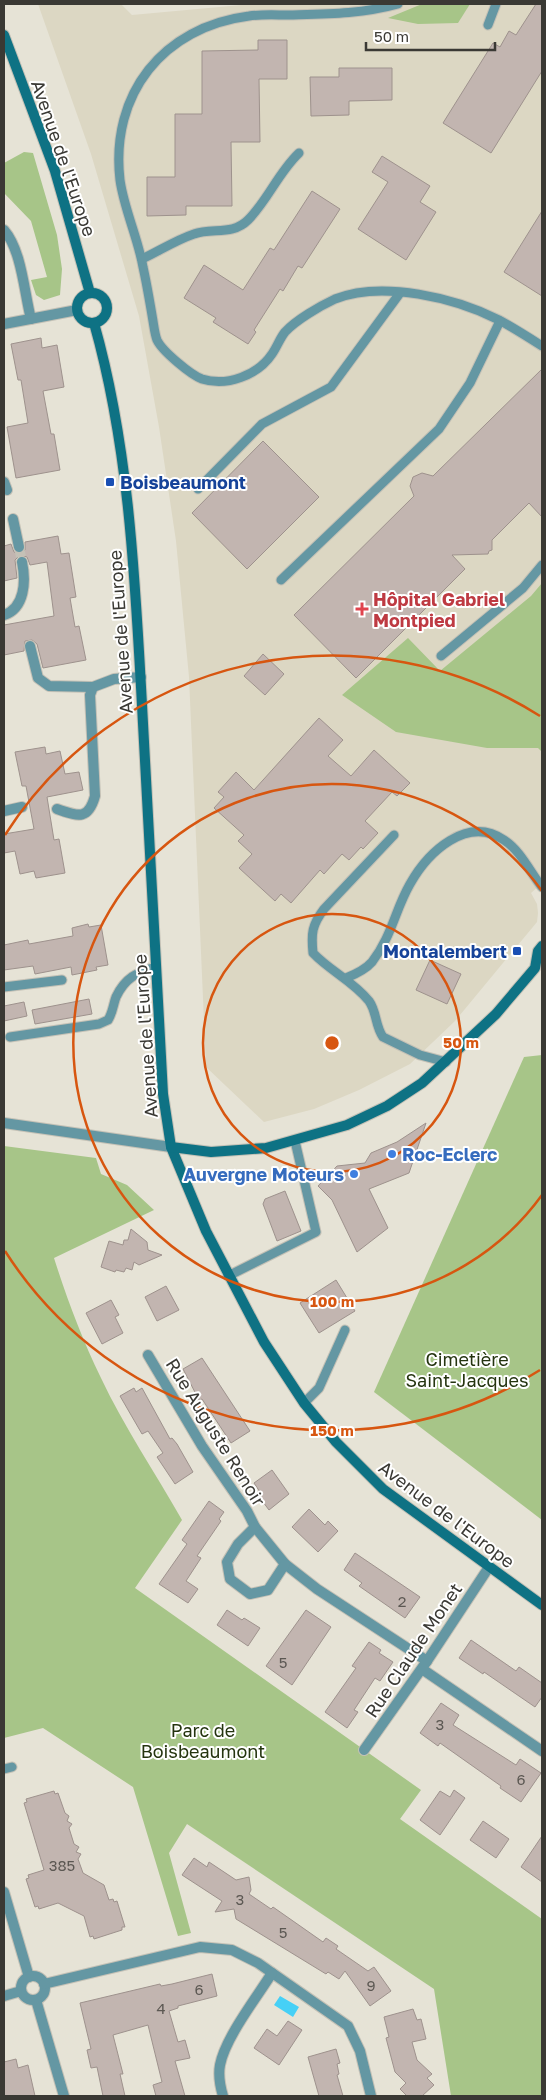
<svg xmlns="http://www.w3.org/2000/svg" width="546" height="2100" font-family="'Golos Text',sans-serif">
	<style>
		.built { fill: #dcd7c3 }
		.green { fill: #a7c588 }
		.water { fill: #46d0f6 }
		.building { fill: #c2b5b0; stroke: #9e928d }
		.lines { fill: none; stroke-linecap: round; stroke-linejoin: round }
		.street-tunnel { stroke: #c4c1b6; stroke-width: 10; stroke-dasharray: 10 5; stroke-linecap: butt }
		.lane-casing { stroke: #c4c1b6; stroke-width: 11 }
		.street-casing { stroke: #c4c1b6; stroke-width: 12 }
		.secondary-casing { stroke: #c4c1b6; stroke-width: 12 }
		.lane { stroke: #6497a3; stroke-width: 9 }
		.street { stroke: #6497a3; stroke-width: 10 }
		.secondary { stroke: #0e7284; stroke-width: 10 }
		.ring { fill: none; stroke: #d75610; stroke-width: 2.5 }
		.transit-dot { fill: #1a4fb4; stroke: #fff; stroke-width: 2 }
		.health-dot { fill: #e0444e; stroke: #fff; stroke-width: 2 }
		.shop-dot { fill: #3f7fe0; stroke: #fff; stroke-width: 2 }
		.labels { text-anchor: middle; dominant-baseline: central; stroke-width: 4; stroke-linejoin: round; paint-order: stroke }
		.number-label { font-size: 15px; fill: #5c5853 }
		.street-label { font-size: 18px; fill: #3a3934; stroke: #fff }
		.transit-label { font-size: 18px; font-weight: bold; fill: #164399; stroke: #fff; text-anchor: start }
		.health-label { font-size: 18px; font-weight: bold; fill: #be3a42; stroke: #fff; text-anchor: start }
		.shop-label { font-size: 18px; font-weight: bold; fill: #366cbe; stroke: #fff; text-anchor: start }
		.park-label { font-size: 18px; fill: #24340f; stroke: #fff }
		.centre { fill: #d75610; stroke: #fff; stroke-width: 2.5 }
		.ring-label { font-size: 15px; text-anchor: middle; font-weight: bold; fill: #d75610; stroke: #fff; stroke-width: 4; stroke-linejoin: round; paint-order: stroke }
	</style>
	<rect width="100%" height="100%" fill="#e6e3d6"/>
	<path class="built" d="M38,4H121L132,15L252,4H542V883L531,893L537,904L538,913L537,922L455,1021L410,1064L359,1090L314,1109L264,1122L206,1067L189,677L176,541L159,427L139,316L91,154Z"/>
	<g class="green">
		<path d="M422,4H470L458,23L418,24L388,18Z"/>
		<path d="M24,152L33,153L57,235L62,269L60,295L44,300L36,295L31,280L47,277L31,221L4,193V163Z"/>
		<path d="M542,583V752L538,748H487L396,732L342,695L408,638L440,671L531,596Z"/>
		<path d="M542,1055V1520L374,1392L524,1057Z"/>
		<path d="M4,1146L96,1158L101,1174L127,1185L154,1210L54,1258C67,1299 82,1339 101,1378C124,1427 155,1472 182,1520L135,1588L421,1790L400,1819L542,1919V2096H451L434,1989L187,1824L169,1853L191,1933L178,1936L133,1787L43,1728L4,1738Z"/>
	</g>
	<path class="water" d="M280,1996L299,2007L293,2017L274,2005Z"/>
	<g class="building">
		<path d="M536,4H542V71L491,153L443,123L493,43L500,47L509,31L516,35Z"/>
		<path d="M258,40H287V79H259L260,142H231L232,206H186V215L147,216V177H175V114H202V51L258,50Z"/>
		<path d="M339,68H392V100L349,101V115L311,116L310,77H339Z"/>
		<path d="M382,156L430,186L420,202L436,212L406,260L358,229L388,182L372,172Z"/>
		<path d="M312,191L340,209L302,268L298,266L283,291L280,289L254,330L256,332L248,344L213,322L216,318L184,298L204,265L243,290L270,248L274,250Z"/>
		<path d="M542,211V296L504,272Z"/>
		<path d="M41,338L42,348L57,345L64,387L43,391L51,434H54L60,470L16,478L7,427L28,423L21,380H18L11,344Z"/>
		<path d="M542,369V517L529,503L492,540V550L489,551L488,554L452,555L465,569L356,678L294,615L414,496L410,486L413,477L422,473L433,476Z"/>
		<path d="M263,441L319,497L247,569L192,513Z"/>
		<path d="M58,536L61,554L69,553L76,597L70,598L75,627L79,626L86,660L43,668L37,644L32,640L25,641L24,651L4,655V625L54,616L47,562L30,565L27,557L20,555L15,560L17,578L4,581V546L11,544L14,552L20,554L25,550V542Z"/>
		<path d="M263,654L284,674L265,695L244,676Z"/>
		<path d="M319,718L343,740L328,756L351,776L374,750L410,783L397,796L392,792L365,821L378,833L363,849L361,847L349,860L342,854L324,874L320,870L291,903L281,894L275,901L239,868L252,854L238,841L244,835L214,808L224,797L218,792L236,772L254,790Z"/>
		<path d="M45,747L46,754L60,751L65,774L79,772L83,790L47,797L54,840L59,839L65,873L36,878L34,871L20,874L15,851L4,853V834L34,829L26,786H22L15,752Z"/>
		<path d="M88,924L89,927L101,925L108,965L96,967L97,970L72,975L71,967L35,974L33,966L4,970V945L28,940L29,944L73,936L72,928Z"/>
		<path d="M430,960L461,974L447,1004L416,990Z"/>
		<path d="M89,999L92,1014L35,1024L32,1010Z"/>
		<path d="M24,1002L27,1016L4,1021V1006Z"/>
		<path d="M426,1123L409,1173L369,1189L388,1228L357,1252L332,1200L318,1186L337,1166L365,1163L371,1153L397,1142Z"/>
		<path d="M285,1191L301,1231L277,1241L263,1204L265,1199Z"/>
		<path d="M131,1229L147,1242L148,1250L162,1255L139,1265L134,1262L132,1270L126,1268L124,1272L116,1270L115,1272L101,1267L109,1241L123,1245L124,1240H128Z"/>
		<path d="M336,1280L355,1311L319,1333L300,1303Z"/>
		<path d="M166,1286L179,1310L157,1321L145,1297Z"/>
		<path d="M111,1300L119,1315L115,1317L123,1333L102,1344L86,1313Z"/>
		<path d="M202,1358L250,1431L231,1443L202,1399L199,1400L183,1369Z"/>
		<path d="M134,1388L136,1392L142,1388L170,1439L172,1438L177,1444L193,1472L175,1484L157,1457L163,1453L148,1431L142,1434L120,1396Z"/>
		<path d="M272,1470L289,1494L269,1510L257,1494L260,1492L254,1483Z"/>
		<path d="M209,1501L224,1512L219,1519L221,1521L197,1556L201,1558L186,1581L198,1589L188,1603L159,1584L187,1544L182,1540Z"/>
		<path d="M309,1509L325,1525L328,1521L338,1531L318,1552L292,1527Z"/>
		<path d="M355,1553L420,1597L405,1618L359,1586L362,1583L344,1570Z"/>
		<path d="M227,1610L242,1620L244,1618L260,1628L248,1646L217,1625Z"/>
		<path d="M306,1610L331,1627L292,1685L266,1666Z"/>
		<path d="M471,1640L516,1671L519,1667L542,1683V1697L535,1707L484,1672L483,1674L459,1658Z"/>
		<path d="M369,1642L381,1650L379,1653L393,1662L380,1681L375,1678L354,1710L358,1712L347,1728L325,1712L356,1668L352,1666Z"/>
		<path d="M441,1703L459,1715L453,1725L516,1765L520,1759L541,1773L521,1802L500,1788L501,1786L440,1743L438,1746L420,1733Z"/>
		<path d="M454,1790L465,1798L440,1835L420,1820L440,1791L450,1797Z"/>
		<path d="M54,1791L55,1794L58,1793L65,1813L69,1816L67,1821L72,1824L69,1828L74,1844L79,1847L76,1852L81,1854L78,1859L83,1873L104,1885L109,1900L113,1899L114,1902L117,1901L125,1927H122V1930L94,1939L93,1936L90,1937L84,1916L58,1903L39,1909L38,1906L35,1907L26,1879L29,1878L28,1875L44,1870L24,1803L27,1802L26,1799Z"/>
		<path d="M483,1821L509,1839L496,1858L470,1840Z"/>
		<path d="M542,1836V1882L521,1867Z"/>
		<path d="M194,1858L207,1867L209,1862L236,1880L249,1877L251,1890L249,1894L271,1909L273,1907L323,1942L326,1938L338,1946L336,1949L368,1971L374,1967L391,1991L370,2006L345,1971L339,1979L328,1972L326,1974L236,1919L234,1909L215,1912L222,1901L182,1875Z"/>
		<path d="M212,1974L217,1996L178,2006V2008L169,2011L178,2042L185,2040L190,2058L175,2061L185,2096H156L153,2085L162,2082L148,2025L113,2035L123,2074H120L125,2096H103L97,2067L91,2068L87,2050L91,2049L80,2003L160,1984L161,1986L172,1984Z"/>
		<path d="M413,2009L417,2020L421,2019L426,2039L412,2042L417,2060L432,2074L427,2078L434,2085L422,2096H407L400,2089L406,2083L395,2072L386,2038L389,2037L384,2017Z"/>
		<path d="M288,2021L302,2030L279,2065L254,2048L267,2029L277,2036Z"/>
		<path d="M336,2049L340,2063L337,2064L339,2074L337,2075L343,2096H319L308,2057Z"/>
		<path d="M16,2059L18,2068L28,2065L35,2096H4V2062Z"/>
	</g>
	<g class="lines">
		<path class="street-tunnel" d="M19,547L22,562"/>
		<g class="lane-casing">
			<g id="lane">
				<path d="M398,4C362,14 326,14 289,15C276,15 262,14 249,16C163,27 110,94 120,180C124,209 138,238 143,267C147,285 150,303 153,321C154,327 155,335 157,340C162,351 191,375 202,379C227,387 258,375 272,354C277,347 280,338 285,332C296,320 320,306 335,299C382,280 456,298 499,320C514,328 528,337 542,346"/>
				<path d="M488,25L496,4"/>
				<path d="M142,259C159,251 176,240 194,234C212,227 232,236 248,220C268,200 278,173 299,153"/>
				<path d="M198,489L262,424L331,387L400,293"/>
				<path d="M281,580L439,429L470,383L500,321"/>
				<path d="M441,656L523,588L542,565"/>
				<path d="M394,835L324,909C312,925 311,933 313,953C330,971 353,981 369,1001C377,1012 375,1026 383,1037L420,1055L446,1062"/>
				<path d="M346,978C356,974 365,970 372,962C392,936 395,910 410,884C428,852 467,815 504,840C521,851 530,872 542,887"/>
				<path d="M4,987L62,980"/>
				<path d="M10,1037L99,1024L108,1020C113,1012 113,1005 116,997C125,978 137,972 156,967"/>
				<path d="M228,1276L316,1232L295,1141"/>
				<path d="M304,1403L319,1388L345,1330"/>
				<path d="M4,1769L12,1767"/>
			</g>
		</g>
		<g class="street-casing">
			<g id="street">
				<path d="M4,230C22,251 24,292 31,319"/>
				<path d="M4,324L77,310"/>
				<path d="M4,482L7,490"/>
				<path d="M13,519L19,547"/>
				<path d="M4,615C25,608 26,581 22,562"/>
				<path d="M30,646L38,678L49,686L93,687"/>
				<path d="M57,809C78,816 88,821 95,796L90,695L93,687L114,679L141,677"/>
				<path d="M4,811L22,807"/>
				<path d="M4,1123L171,1147"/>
				<path d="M148,1355L202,1446L247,1511L255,1527L285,1564L317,1589L427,1661"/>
				<path d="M255,1527L238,1544L227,1562L230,1579L250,1594L268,1590L285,1564"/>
				<path d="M422,1669L542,1751"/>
				<path d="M364,1750L427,1661L489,1567"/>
				<path d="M4,1892L29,1977"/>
				<circle cx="33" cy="1988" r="12"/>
				<path d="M44,1984L200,1947L232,1950L258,1963L348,2026L360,2051L371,2096"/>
				<path d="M4,1996L21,1991"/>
				<path d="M36,2000L64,2096"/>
				<path d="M223,2096C220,2086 218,2076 220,2065C225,2038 257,1997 272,1973"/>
			</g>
		</g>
		<g class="secondary-casing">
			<g id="secondary">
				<path d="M4,35L55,171L90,293"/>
				<circle cx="92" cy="308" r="15"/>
				<path d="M94,323C129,446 135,578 142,705C149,834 155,964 163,1094L171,1147L206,1231L264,1342L304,1403L336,1442L383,1489L542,1605"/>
				<path d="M171,1147L211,1152L266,1148L347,1125L387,1106L422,1083L496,1014L535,968L538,951L542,946"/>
			</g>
		</g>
		<use href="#lane" class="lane"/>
		<use href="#street" class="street"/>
		<use href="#secondary" class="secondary"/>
	</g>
	<g class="ring">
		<circle cx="332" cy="1043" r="129"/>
		<path d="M542 1195A259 259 0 1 1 542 891"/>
		<path d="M540 1370A388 388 0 0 1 5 1251M5 835A388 388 0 0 1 540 716"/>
	</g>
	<g class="transit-dot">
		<rect x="105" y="477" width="10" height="10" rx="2.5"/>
		<rect x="512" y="946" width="10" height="10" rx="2.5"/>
	</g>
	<path class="health-dot" d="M359.5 601.5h5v5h5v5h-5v5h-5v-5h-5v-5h5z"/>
	<g class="shop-dot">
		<circle cx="392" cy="1154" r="5"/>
		<circle cx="354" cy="1174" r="5"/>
	</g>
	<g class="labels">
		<g class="number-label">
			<text x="402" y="1601">2</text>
			<text x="283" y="1662">5</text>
			<text x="440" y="1724">3</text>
			<text x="521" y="1779">6</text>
			<text x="62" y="1865">385</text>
			<text x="240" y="1899">3</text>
			<text x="283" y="1932">5</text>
			<text x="371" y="1985">9</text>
			<text x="199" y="1989">6</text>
			<text x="161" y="2008">4</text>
		</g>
		<g class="street-label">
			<text transform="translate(64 158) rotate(71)">Avenue de l'Europe</text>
			<text transform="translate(120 632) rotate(-94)">Avenue de l'Europe</text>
			<text transform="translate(145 1036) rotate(-94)">Avenue de l'Europe</text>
			<text transform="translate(216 1432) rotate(58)">Rue Auguste Renoir</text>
			<text transform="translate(447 1514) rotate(37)">Avenue de l'Europe</text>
			<text transform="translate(413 1650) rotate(-56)">Rue Claude Monet</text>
		</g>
		<g class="transit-label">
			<text x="120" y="482">Boisbeaumont</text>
			<text x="507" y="951" text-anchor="end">Montalembert</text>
		</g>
		<g class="health-label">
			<text x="373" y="599">Hôpital Gabriel<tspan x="373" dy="21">Montpied</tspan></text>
		</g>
		<g class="shop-label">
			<text x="402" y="1154">Roc-Eclerc</text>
			<text x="344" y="1174" text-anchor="end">Auvergne Moteurs</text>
		</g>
		<g class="park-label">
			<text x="467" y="1359">Cimetière<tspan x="467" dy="21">Saint-Jacques</tspan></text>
			<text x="203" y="1730">Parc de<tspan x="203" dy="21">Boisbeaumont</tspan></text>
		</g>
	</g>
	<circle cx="332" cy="1043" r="8" class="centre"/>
	<g class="ring-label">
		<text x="461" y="1048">50 m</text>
		<text x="332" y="1307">100 m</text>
		<text x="332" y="1436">150 m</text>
	</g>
	<rect width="546" height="2100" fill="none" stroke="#3a3934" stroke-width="10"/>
	<path d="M366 42v8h129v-8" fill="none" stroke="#3a3934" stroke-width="2.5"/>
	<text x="374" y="42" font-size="15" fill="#3a3934" stroke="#ffffff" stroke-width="4" paint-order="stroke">50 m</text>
</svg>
